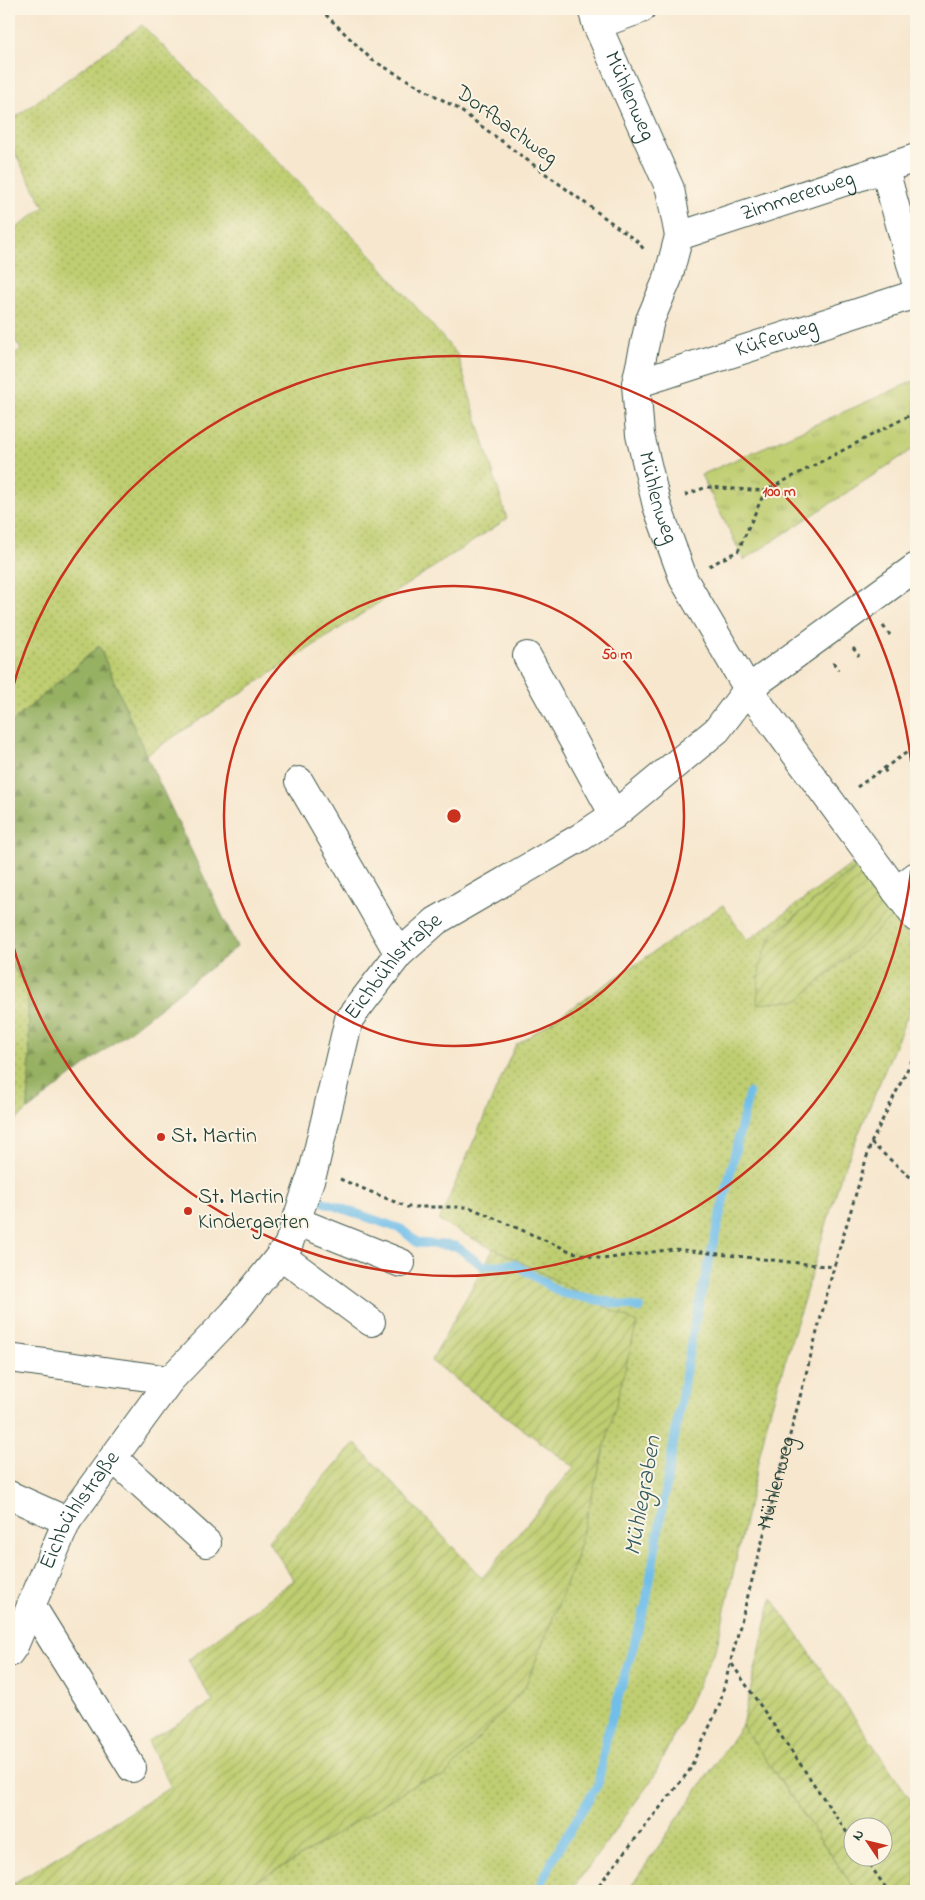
<svg xmlns="http://www.w3.org/2000/svg" width="925" height="1900" font-family="'Indie Flower',sans-serif">
	<style>
		.grass { fill: url(#grass-dots); stroke: #6f8652 }
		.forest { fill: url(#forest-firs); stroke: #5b774c }
		.park { fill: url(#park-tufts); stroke: #6f8652 }
		.garden { fill: url(#garden-furrows); stroke: #6f8652; fill-rule: evenodd }
		.lines { fill: none; stroke-linecap: round; stroke-linejoin: round }
		.stream { stroke: #6fbeea; stroke-width: 9 }
		.minor-casing { stroke: #3f564b; stroke-width: 30 }
		.path { stroke: #3f564b; stroke-width: 3; stroke-dasharray: 4 4; stroke-linecap: butt }
		.minor { stroke: #fff; stroke-width: 28 }
		.ring { fill: none; stroke: #c8321e; stroke-width: 2.5 }
		.poi-dot { fill: #c8321e; stroke: #fcf5e5; stroke-width: 2 }
		.labels { text-anchor: middle; dominant-baseline: central; stroke-width: 4; stroke-linejoin: round; paint-order: stroke }
		.street-label { font-size: 22px; fill: #1f3d34; stroke: #fcf5e5 }
		.poi-label { font-size: 22px; fill: #1f3d34; stroke: #fcf5e5; text-anchor: start }
		.water-label { font-size: 24px; font-style: italic; fill: #335d62; stroke: #fcf5e5 }
		.centre { fill: #c8321e; stroke: #fcf5e5; stroke-width: 2.5 }
		.ring-label { font-size: 15px; text-anchor: middle; font-weight: bold; fill: #c8321e; stroke: #fcf5e5; stroke-width: 4; stroke-linejoin: round; paint-order: stroke }
	</style>
	<defs>
		<pattern id="grass-dots" width="8" height="8" patternUnits="userSpaceOnUse" patternTransform="scale(1.25)"><rect width="8" height="8" fill="#bfce71"/><path d="M2 2h.1M6 6h.1" fill="none" stroke="#9ba85e" stroke-width="1.8" stroke-linecap="round"/></pattern>
		<pattern id="forest-firs" width="22" height="20" patternUnits="userSpaceOnUse" patternTransform="scale(1.25)"><rect width="22" height="20" fill="#97b163"/><path d="M5 1l3.5 6h-7zM16 11l3.5 6h-7z" fill="#7b9152"/></pattern>
		<pattern id="park-tufts" width="24" height="20" patternUnits="userSpaceOnUse" patternTransform="scale(1.25)"><rect width="24" height="20" fill="#bfce71"/><path d="M3 7l-1-3M5 7V3M7 7l1-3M15 17l-1-3M17 17v-4M19 17l1-3" fill="none" stroke="#9ba85e"/></pattern>
		<pattern id="garden-furrows" width="10" height="10" patternUnits="userSpaceOnUse" patternTransform="scale(1.25)"><rect width="10" height="10" fill="#bfce71"/><path d="M-1 1l2-2M0 10L10 0M9 11l2-2" fill="none" stroke="#9ba85e"/></pattern>
	</defs>
	<rect width="100%" height="100%" fill="#fcf5e5"/>
	<filter id="ink" filterUnits="userSpaceOnUse"><feTurbulence type="fractalNoise" baseFrequency=".02" numOctaves="2"/><feDisplacementMap in="SourceGraphic" scale="10" xChannelSelector="R" yChannelSelector="G"/><feConvolveMatrix kernelMatrix="1 2 1 2 8 2 1 2 1" color-interpolation-filters="sRGB"/></filter>
	<filter id="wash" filterUnits="userSpaceOnUse"><feTurbulence type="fractalNoise" baseFrequency=".0096" numOctaves="4" result="noise"/><feDisplacementMap in="SourceGraphic" scale="20" xChannelSelector="R" yChannelSelector="G"/><feGaussianBlur stdDeviation="1.12" result="paint"/><feColorMatrix in="noise" values="0 0 0 0 0 0 0 0 0 0 0 0 0 0 0 0 0 1.4 0 .05"/><feComposite in="paint" operator="in"/></filter>
	<g filter="url(#wash)">
		<rect width="100%" height="100%" fill="#f7e7cf"/>
		<g class="grass">
			<path d="M142,25L368,252L457,354L507,519L146,755L99,646L9,725V358L21,349L9,332V234L44,207L9,142V122Z"/>
			<path d="M852,864L855,868L772,935L799,1000L900,910L916,967V995L841,1176L768,1418L717,1645L653,1778L571,1891H240V1889L293,1861L420,1781L444,1777L525,1687L574,1565L636,1323L439,1221L515,1046L723,905L747,941Z"/>
			<path d="M9,962L27,987L30,1057L28,1110L9,1126Z"/>
			<path d="M742,1725L856,1891H628Z"/>
		</g>
		<path class="forest" d="M99,646L146,755L237,947L28,1110L30,1057L27,987L9,962V725Z"/>
		<path class="park" d="M916,380V447L744,560L701,475Z"/>
		<g class="garden">
			<path d="M862,863L900,910L799,1000L757,1004L760,964L772,935Z"/>
			<path d="M494,1248L637,1323L574,1565L525,1687L444,1777L420,1781L293,1861L240,1889V1891H9V1886L171,1787L148,1741L213,1702L188,1660L294,1580L268,1541L355,1443L482,1578L574,1467L431,1361Z"/>
			<path d="M772,1598L916,1807V1891H856L742,1725ZM852,1828H882V1858H852Z"/>
		</g>
		<g class="lines">
			<g class="stream">
				<path d="M318,1200L401,1229L418,1243L456,1246L483,1266L514,1264L561,1293L640,1308"/>
				<path d="M538,1891L555,1855L598,1784L607,1735L646,1603L694,1325L749,1093"/>
			</g>
		</g>
	</g>
	<g filter="url(#ink)">
		<g class="lines">
			<g class="minor-casing">
				<g id="minor">
					<path id="s2" d="M592,9L597,25L670,189L679,236L668,278L650,320L636,384L640,435L657,506L673,550L684,580L748,689L916,918"/>
					<path d="M597,25L641,9"/>
					<path d="M885,170L916,282"/>
					<path id="s3" d="M679,236L916,158"/>
					<path id="s4" d="M636,384L916,294"/>
					<path d="M527,656L614,815"/>
					<path d="M299,781L399,954"/>
					<path d="M896,891L916,876"/>
					<path d="M296,1221L401,1263"/>
					<path d="M280,1255L371,1322"/>
					<path d="M9,1358L170,1380"/>
					<path d="M113,1458L207,1543"/>
					<path d="M9,1495L67,1521"/>
					<path d="M31,1605L132,1768"/>
					<path id="s5" d="M9,1653L14,1646L67,1521L170,1380L233,1314L288,1246L314,1168L349,1019L399,954L436,921L581,837L614,815L717,730L748,689L916,567"/>
				</g>
			</g>
			<g class="path">
				<path d="M320,9L372,60L457,108L639,243L645,251"/>
				<path d="M685,495L707,487L765,491"/>
				<path d="M709,566L738,551L765,491L916,412"/>
				<path d="M883,626L890,635"/>
				<path d="M853,648L859,656"/>
				<path d="M833,662L838,670"/>
				<path d="M884,769L888,775"/>
				<path d="M857,787L916,746"/>
				<path d="M871,1143L916,1182"/>
				<path d="M340,1179L407,1207H469L572,1252L603,1259L674,1249L834,1267"/>
				<path d="M732,1664L852,1840"/>
				<path d="M865,1858L888,1891"/>
				<path id="s1" d="M594,1891L689,1771L719,1706L834,1267L871,1143L916,1052"/>
			</g>
			<use href="#minor" class="minor"/>
		</g>
	</g>
	<g class="ring">
		<circle cx="454" cy="816" r="230"/>
		<path d="M10 697A460 460 0 1 1 10 935"/>
	</g>
	<g class="poi-dot">
		<circle cx="161" cy="1137" r="5"/>
		<circle cx="188" cy="1211" r="5"/>
	</g>
	<g class="labels">
		<g class="street-label">
			<text stroke="none"><textPath href="#s2" startOffset="95">Mühlenweg</textPath></text>
			<text transform="translate(506 126) rotate(36)">Dorfbachweg</text>
			<text stroke="none"><textPath href="#s3" startOffset="125">Zimmererweg</textPath></text>
			<text stroke="none"><textPath href="#s4" startOffset="148">Küferweg</textPath></text>
			<text stroke="none"><textPath href="#s2" startOffset="515">Mühlenweg</textPath></text>
			<text stroke="none"><textPath href="#s5" startOffset="802">Eichbühlstraße</textPath></text>
			<text stroke="none"><textPath href="#s1" startOffset="455">Mühlenweg</textPath></text>
			<text stroke="none"><textPath href="#s5" startOffset="160">Eichbühlstraße</textPath></text>
		</g>
		<g class="poi-label">
			<text x="171" y="1137">St. Martin</text>
			<text x="198" y="1198">St. Martin<tspan x="198" dy="25">Kindergarten</tspan></text>
		</g>
		<g class="water-label">
			<text transform="translate(644 1496) rotate(-80)">Mühlegraben</text>
		</g>
	</g>
	<circle cx="454" cy="816" r="8" class="centre"/>
	<g class="ring-label">
		<text x="779" y="496">100 m</text>
		<text x="617" y="659">50 m</text>
	</g>
	<rect width="925" height="1900" fill="none" stroke="#fcf5e5" stroke-width="30"/>
	<g transform="translate(868 1842) rotate(305)"><circle r="24" fill="#fcf5e5" stroke="#a4ab9e"/>
	<path d="M0-4L9 19L0 12L-9 19Z" fill="#c8321e"/>
	<text y="-8" font-size="14" font-weight="bold" text-anchor="middle" fill="#1f3d34">N</text>
	</g>
</svg>
